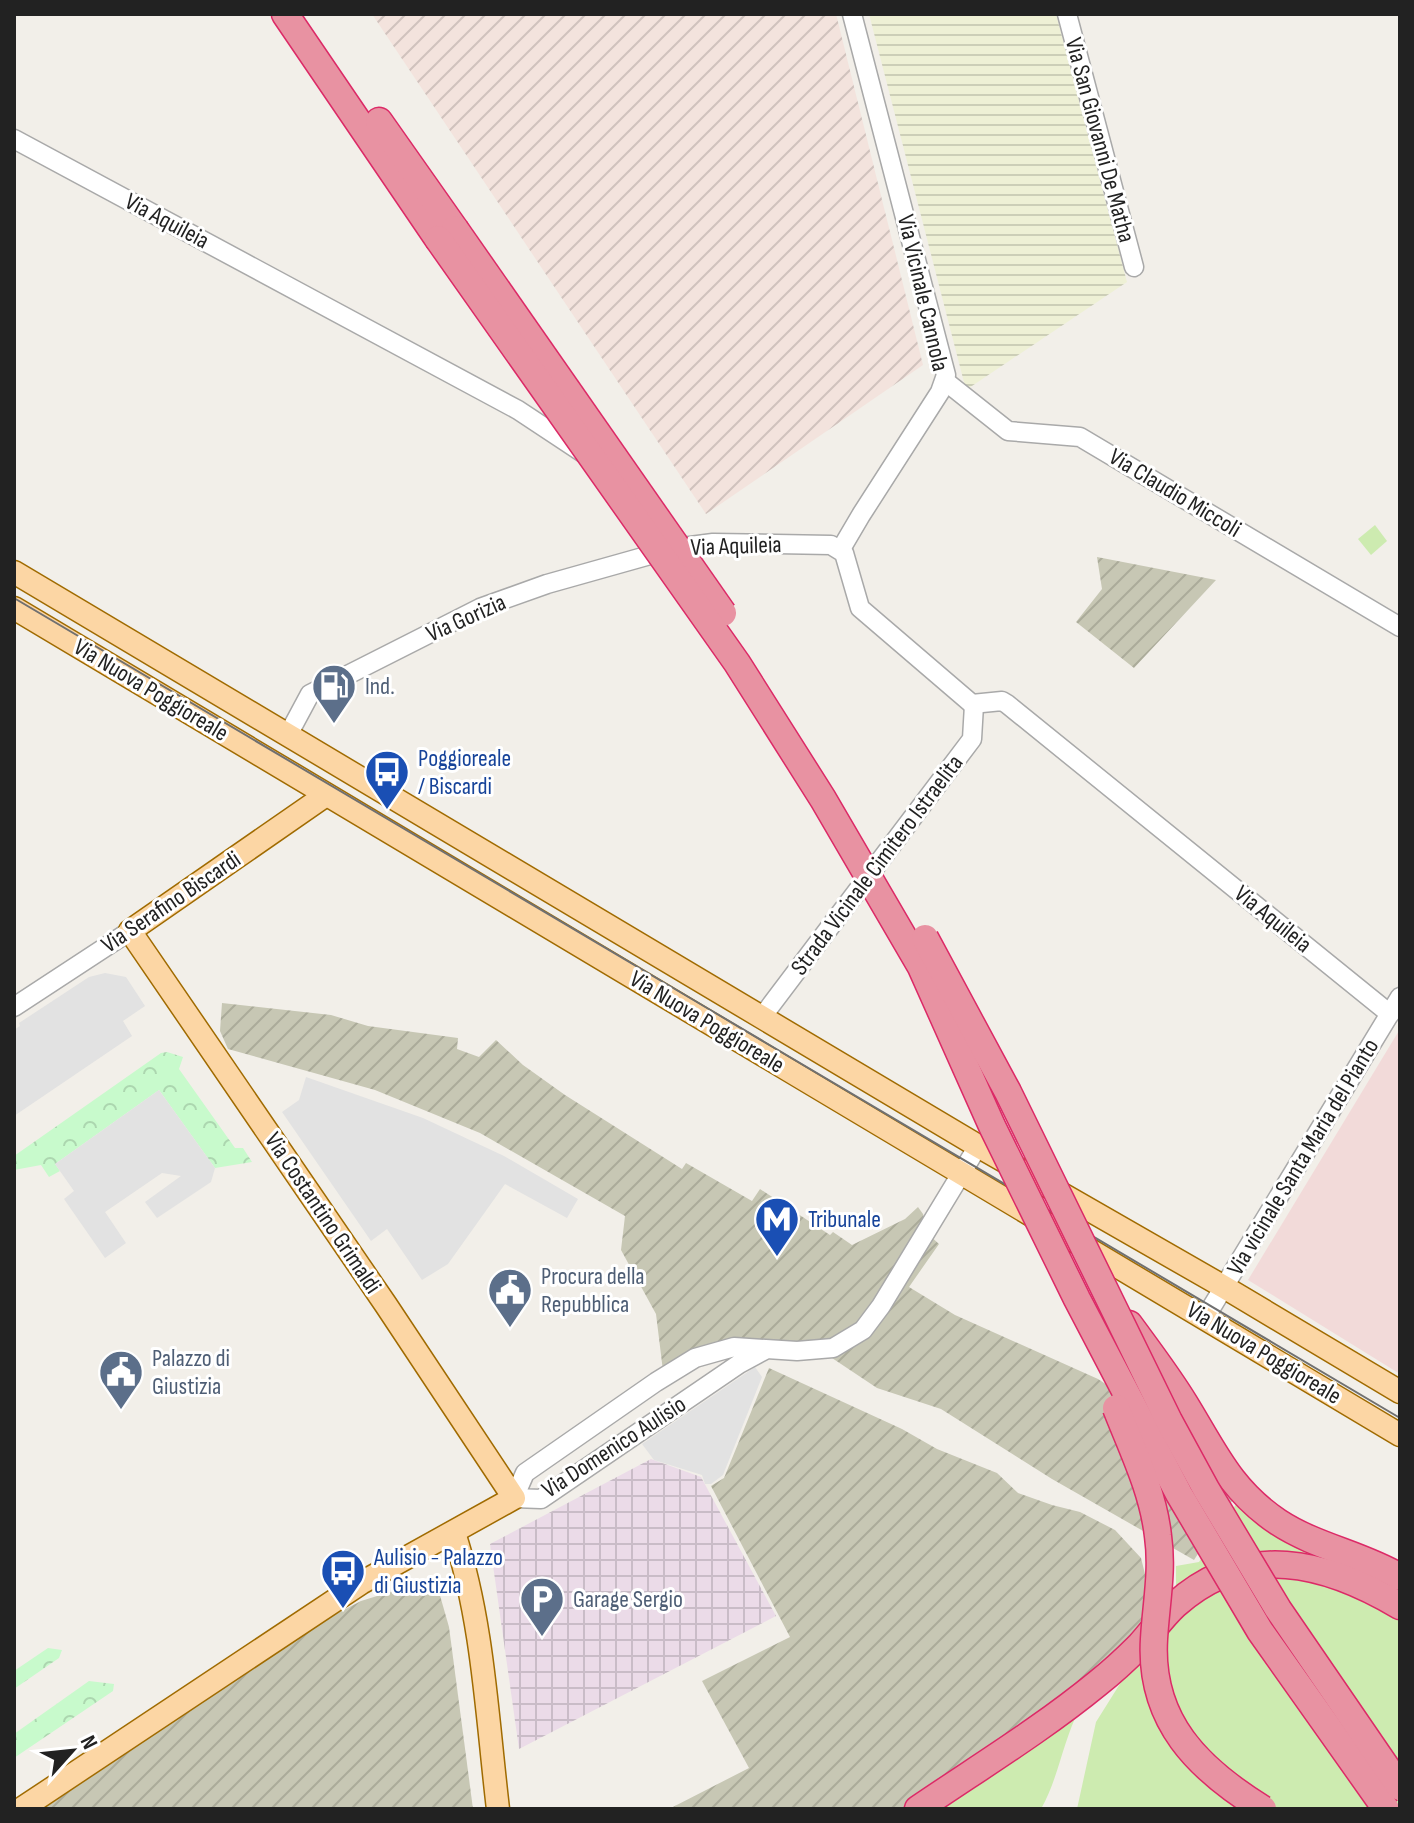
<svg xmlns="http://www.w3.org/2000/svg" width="1414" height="1823" font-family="'Sofia Sans Condensed',sans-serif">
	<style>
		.commercial { fill: #f2dad9 }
		.industrial { fill: url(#industrial-grid) }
		.military { fill: url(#military-furrows) }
		.construction { fill: url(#construction-furrows) }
		.farmland { fill: url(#farmland-rules) }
		.grass { fill: #cdebb0 }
		.park { fill: url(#park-crowns) }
		.parking { fill: #e2e2e2 }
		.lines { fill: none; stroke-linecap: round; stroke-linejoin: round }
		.minor-casing { stroke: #a9a9a9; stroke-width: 21 }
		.major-casing { stroke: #a06b00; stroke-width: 25 }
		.highway-casing { stroke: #dc2a67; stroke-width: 29 }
		.minor { stroke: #fff; stroke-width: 18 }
		.major { stroke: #fcd6a4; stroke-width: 22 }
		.highway { stroke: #e892a2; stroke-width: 26 }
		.tram { stroke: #707070; stroke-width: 2 }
		.highway-bridge-casing { stroke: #dc2a67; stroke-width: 29; stroke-linecap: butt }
		.highway-bridge { stroke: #e892a2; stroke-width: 26 }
		.labels { text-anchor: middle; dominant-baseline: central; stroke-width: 6; stroke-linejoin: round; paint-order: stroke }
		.street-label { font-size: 24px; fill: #222; stroke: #fff }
		.service-label { font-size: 24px; fill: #4e5e75; stroke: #fff; text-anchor: start }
		.transit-label { font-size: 24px; fill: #164399; stroke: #fff; text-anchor: start }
	</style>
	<defs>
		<pattern id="industrial-grid" width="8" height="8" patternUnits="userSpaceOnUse" patternTransform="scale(2)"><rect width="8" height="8" fill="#ebdbe8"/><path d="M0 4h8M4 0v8" fill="none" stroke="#c9bcc7"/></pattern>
		<pattern id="military-furrows" width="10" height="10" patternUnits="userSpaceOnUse" patternTransform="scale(2)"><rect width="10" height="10" fill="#f3e3dd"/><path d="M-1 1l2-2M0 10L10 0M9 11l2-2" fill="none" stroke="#d0c2bd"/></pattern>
		<pattern id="construction-furrows" width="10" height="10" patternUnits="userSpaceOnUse" patternTransform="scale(2)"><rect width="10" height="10" fill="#c7c7b4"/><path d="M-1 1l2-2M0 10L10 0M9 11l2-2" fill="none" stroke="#abab9a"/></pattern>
		<pattern id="farmland-rules" width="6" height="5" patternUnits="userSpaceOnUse" patternTransform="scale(2)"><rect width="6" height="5" fill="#eef0d5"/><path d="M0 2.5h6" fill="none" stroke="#ccceb7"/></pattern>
		<pattern id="park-crowns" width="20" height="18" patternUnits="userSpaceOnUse" patternTransform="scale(2)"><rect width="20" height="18" fill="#c8facc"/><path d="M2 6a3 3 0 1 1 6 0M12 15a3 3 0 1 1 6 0" fill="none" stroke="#acd6af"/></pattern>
	</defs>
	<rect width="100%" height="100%" fill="#f2efe9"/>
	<path class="commercial" d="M1400,1029V1374L1248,1280Z"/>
	<path class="industrial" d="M651,1459L701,1477L776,1616L519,1749L490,1544Z"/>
	<path class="military" d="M372,14H836L923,365L706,514Z"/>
	<g class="construction">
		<path d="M1097,557L1216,580L1134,668L1076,622L1102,589Z"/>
		<path d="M222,1003L331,1015L368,1026L458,1038L457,1049L479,1057L496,1040L523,1065L565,1095L682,1169L686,1163L752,1201L760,1189L830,1235L833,1232L852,1245L905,1219L918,1207L923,1214L928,1234L939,1244L909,1287L955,1315L1098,1379L1247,1478L1194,1560L1052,1479L941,1409L877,1388L817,1348L801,1360L783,1354L771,1345L663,1371L656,1314L621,1250L625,1216L480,1133L375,1090L228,1049L220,1031Z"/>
		<path d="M769,1368L902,1429L937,1449L997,1473L1018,1493L1052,1505L1080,1512L1115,1530L1141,1558L1146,1578L1174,1594L1126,1647L976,1759L903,1809H669L749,1768L702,1681L790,1637L711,1486L724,1478Z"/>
		<path d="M435,1578L449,1627L473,1809H43L332,1616L361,1601Z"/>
	</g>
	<path class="farmland" d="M869,14H1056L1127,282L966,390Z"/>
	<g class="grass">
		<path d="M1375,525L1387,541L1371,555L1358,539Z"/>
		<path d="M1247,1487L1400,1580V1809H1077L1096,1722L1133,1663L1178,1612L1214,1587L1296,1553L1252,1552L1204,1572L1176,1588V1566L1199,1562Z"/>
		<path d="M1080,1708C1063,1740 1059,1777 1041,1809H931Z"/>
	</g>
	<g class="park">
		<path d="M167,1052L183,1057L179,1069L235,1148H243L252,1162L215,1168L159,1090L55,1164L60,1171L49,1177L41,1165L14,1170V1156L161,1053Z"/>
		<path d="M48,1648L62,1650L59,1658L14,1689V1671Z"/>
		<path d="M89,1681L114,1684L113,1691L14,1758V1734Z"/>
	</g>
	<g class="parking">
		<path d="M105,973L126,977L145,1006L123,1021L132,1036L14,1116V1030L20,1026L19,1023L89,977Z"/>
		<path d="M306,1077L423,1118L504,1156L578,1199L567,1218L505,1184L448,1264L422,1280L387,1229L371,1241L282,1112L299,1100Z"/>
		<path d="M159,1090L215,1168L211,1182L157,1218L145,1202L181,1176L162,1173L105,1212L126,1243L105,1258L64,1199L74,1191L55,1164Z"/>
		<path d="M755,1367L762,1377L723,1475L711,1484H705L702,1475L654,1460L642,1444Z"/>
	</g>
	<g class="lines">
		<g class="minor-casing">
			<g id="minor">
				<path d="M1067,14L1134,267"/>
				<path d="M14,139L518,410L583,453"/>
				<path d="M945,381L1008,431L1080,437L1400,627"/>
				<path d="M841,549L861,515L940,392L946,375L852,14"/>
				<path d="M288,735L310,694L480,608L547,584L675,548L713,543L831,545L844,553L860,608L972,704L1002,701L1007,704L1390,1014"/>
				<path d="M14,1007L130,931"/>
				<path d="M762,1017L972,739L974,705"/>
				<path d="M1205,1318L1400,997"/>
				<path d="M765,1350L739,1364L541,1499L514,1498L525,1473L656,1382L695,1358L734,1347L797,1351L833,1348L863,1330L881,1306L978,1146"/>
			</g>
		</g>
		<g class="major-casing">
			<g id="major">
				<path d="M14,572L978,1146L1224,1287L1400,1392"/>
				<path d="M14,608L1400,1435"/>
				<path d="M454,1533C483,1621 487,1717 498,1809"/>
				<path d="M21,1809L361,1583L514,1498L386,1305L130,931L326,795"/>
			</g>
		</g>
		<g class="highway-casing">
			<g id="highway">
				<path d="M285,14L438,239"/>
				<path d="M379,121L455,229"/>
				<path d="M1129,1324C1148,1350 1168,1376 1185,1404C1214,1451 1230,1490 1278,1522C1316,1547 1361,1554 1400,1577"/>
				<path d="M918,1809C978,1768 1042,1729 1098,1683C1112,1672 1126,1659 1139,1646C1151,1633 1162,1617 1175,1605C1246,1541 1326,1562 1400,1606"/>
			</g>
		</g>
		<use href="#minor" class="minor"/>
		<use href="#major" class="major"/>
		<use href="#highway" class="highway"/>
		<path class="tram" d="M14,598C474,874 940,1142 1400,1418"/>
		<g class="highway-bridge-casing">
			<g id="highway-bridge">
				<path d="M455,229L723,613"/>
				<path d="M438,239L737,663L823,799L921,967L992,1126L1077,1299L1179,1494L1260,1631L1386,1809"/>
				<path d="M925,938L1008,1092L1169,1421L1206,1489L1278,1609L1400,1787"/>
				<path d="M1116,1408C1132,1449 1153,1491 1158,1536C1163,1571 1156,1604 1154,1639C1149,1721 1198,1769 1263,1809"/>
			</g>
		</g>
		<use href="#highway-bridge" class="highway-bridge"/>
	</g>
	<defs>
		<g id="fuel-pin" transform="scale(2.3)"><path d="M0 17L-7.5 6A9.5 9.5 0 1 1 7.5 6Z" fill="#5c6f8a" stroke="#fff"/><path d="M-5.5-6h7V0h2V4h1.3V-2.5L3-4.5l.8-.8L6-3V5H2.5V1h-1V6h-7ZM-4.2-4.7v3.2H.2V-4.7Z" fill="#fff"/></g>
		<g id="bus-pin" transform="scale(2.3)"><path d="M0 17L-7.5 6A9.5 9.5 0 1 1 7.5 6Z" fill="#1a4fb4" stroke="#fff"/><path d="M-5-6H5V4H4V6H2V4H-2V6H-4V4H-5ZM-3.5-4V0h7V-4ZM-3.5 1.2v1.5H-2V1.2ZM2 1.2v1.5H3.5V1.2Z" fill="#fff"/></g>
		<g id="metro-pin" transform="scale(2.3)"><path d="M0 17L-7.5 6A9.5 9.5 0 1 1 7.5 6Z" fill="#1a4fb4" stroke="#fff"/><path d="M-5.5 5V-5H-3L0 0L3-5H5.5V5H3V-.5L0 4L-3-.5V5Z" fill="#fff"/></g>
		<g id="civic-pin" transform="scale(2.3)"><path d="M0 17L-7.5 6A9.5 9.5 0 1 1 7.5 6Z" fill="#5c6f8a" stroke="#fff"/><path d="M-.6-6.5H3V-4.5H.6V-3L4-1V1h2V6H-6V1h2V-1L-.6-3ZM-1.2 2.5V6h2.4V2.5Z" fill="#fff"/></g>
		<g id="parking-pin" transform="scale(2.3)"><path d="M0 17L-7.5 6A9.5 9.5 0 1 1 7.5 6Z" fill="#5c6f8a" stroke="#fff"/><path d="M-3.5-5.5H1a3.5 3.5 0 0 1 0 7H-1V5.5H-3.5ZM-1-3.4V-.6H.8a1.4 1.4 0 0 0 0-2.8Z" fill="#fff"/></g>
	</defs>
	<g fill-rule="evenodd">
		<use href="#fuel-pin" x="334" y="686"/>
		<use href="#bus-pin" x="387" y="772"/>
		<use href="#metro-pin" x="777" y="1219"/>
		<use href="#civic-pin" x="510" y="1290"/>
		<use href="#civic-pin" x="121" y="1372"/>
		<use href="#bus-pin" x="343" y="1571"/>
		<use href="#parking-pin" x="542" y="1599"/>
	</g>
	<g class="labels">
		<g class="street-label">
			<text transform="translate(1100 140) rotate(75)">Via San Giovanni De Matha</text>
			<text transform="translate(167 221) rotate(28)">Via Aquileia</text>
			<text transform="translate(923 293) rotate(77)">Via Vicinale Cannola</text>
			<text transform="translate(1175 493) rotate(31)">Via Claudio Miccoli</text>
			<text transform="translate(736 546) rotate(-2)">Via Aquileia</text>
			<text transform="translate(466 618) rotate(-24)">Via Gorizia</text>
			<text transform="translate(151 690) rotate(31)">Via Nuova Poggioreale</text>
			<text transform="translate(877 865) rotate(-53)">Strada Vicinale Cimitero Istraelita</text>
			<text transform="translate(171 902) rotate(-34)">Via Serafino Biscardi</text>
			<text transform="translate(1273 919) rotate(39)">Via Aquileia</text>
			<text transform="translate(707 1022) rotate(31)">Via Nuova Poggioreale</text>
			<text transform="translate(1303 1157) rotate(-59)">Via vicinale Santa Maria del Pianto</text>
			<text transform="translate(323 1213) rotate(56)">Via Costantino Grimaldi</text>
			<text transform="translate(1264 1353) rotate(31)">Via Nuova Poggioreale</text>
			<text transform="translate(614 1447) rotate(-33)">Via Domenico Aulisio</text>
		</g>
		<g class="service-label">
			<text x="365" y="686">Ind.</text>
			<text x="541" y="1276">Procura della<tspan x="541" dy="28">Repubblica</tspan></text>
			<text x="152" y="1358">Palazzo di<tspan x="152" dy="28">Giustizia</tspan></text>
			<text x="573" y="1599">Garage Sergio</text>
		</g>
		<g class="transit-label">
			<text x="418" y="758">Poggioreale<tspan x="418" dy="28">/ Biscardi</tspan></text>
			<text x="808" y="1219">Tribunale</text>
			<text x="374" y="1557">Aulisio - Palazzo<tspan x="374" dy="28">di Giustizia</tspan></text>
		</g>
	</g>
	<rect width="1414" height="1823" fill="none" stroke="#222222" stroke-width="32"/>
	<g transform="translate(72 1751) rotate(63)" stroke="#ffffff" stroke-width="6" paint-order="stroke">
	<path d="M0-6L14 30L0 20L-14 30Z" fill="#222222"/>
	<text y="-12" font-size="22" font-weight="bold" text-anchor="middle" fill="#222222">N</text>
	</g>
</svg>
